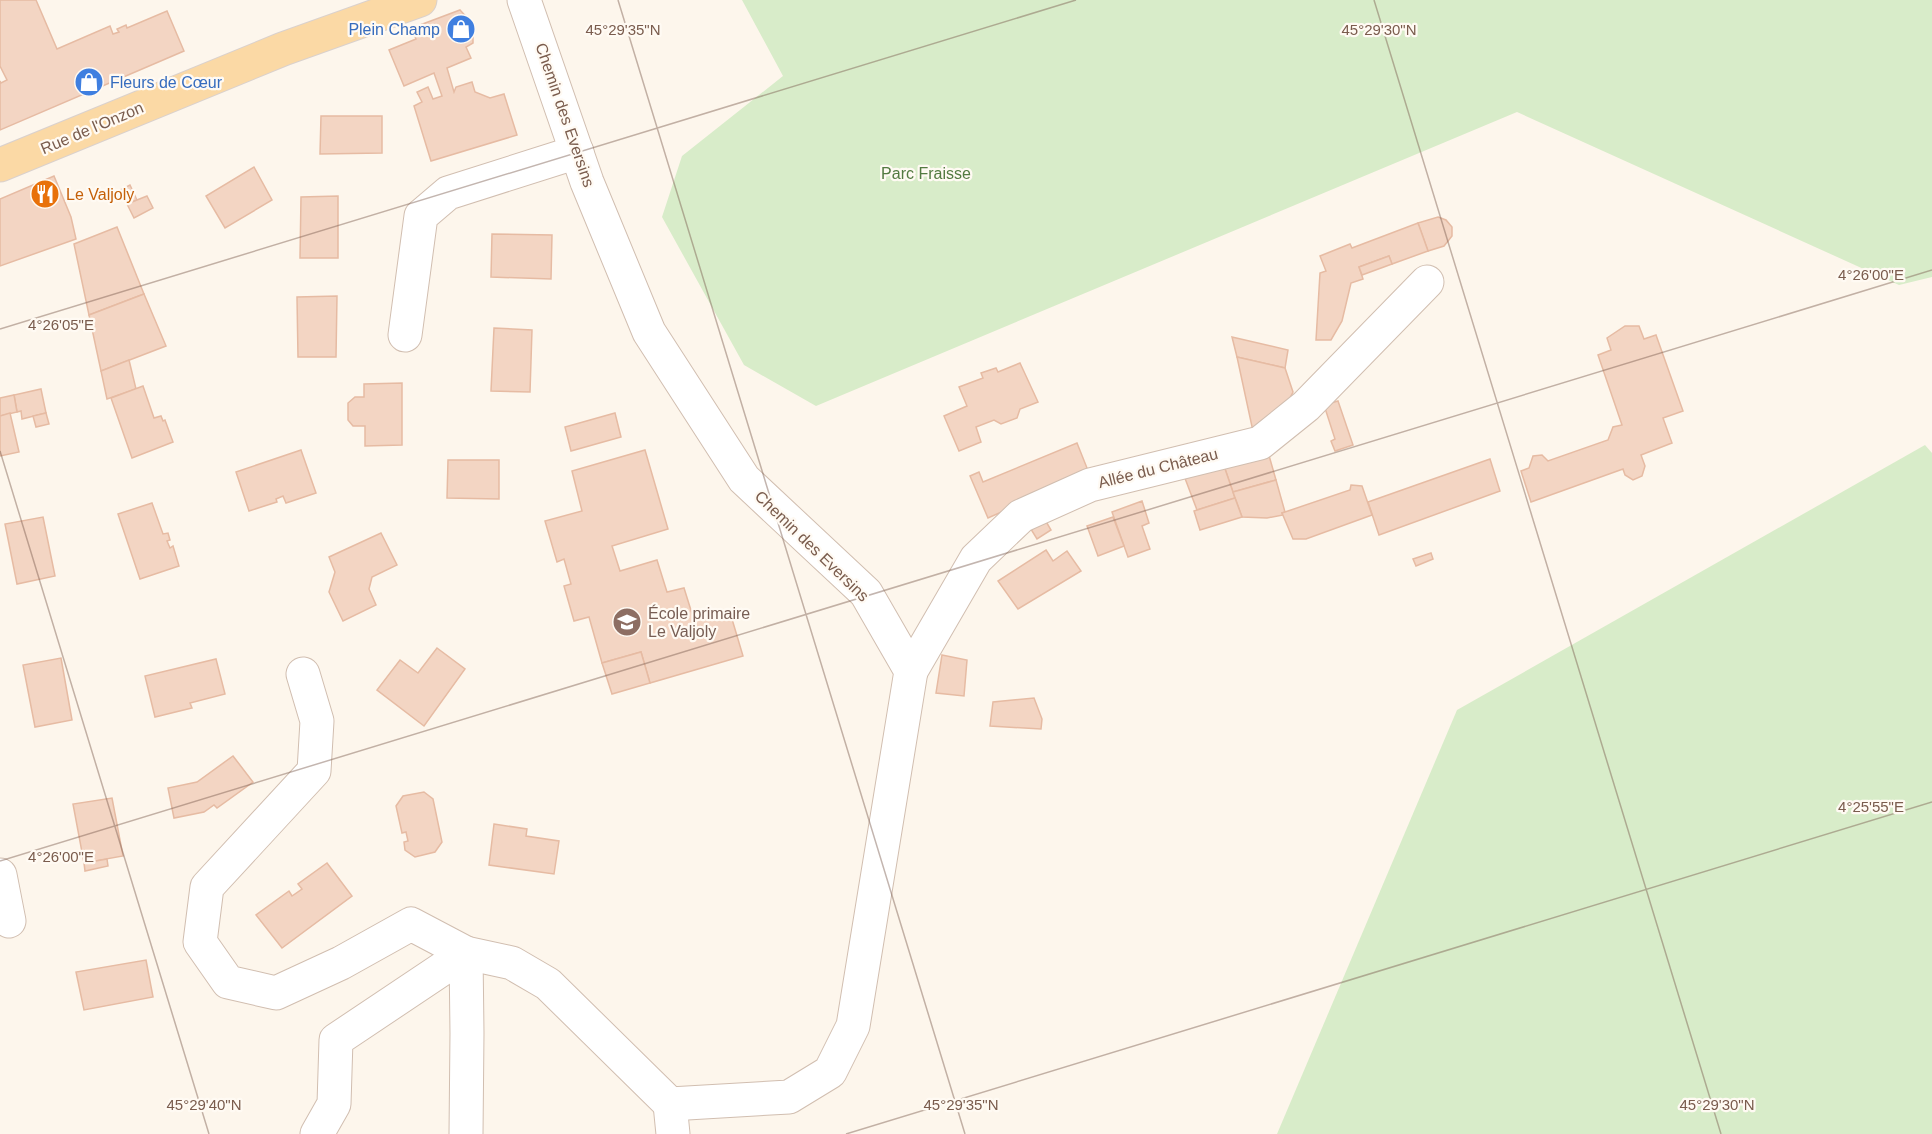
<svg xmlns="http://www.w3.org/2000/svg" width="1932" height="1134" font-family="Helvetica,sans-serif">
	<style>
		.green { fill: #d8ecc9 }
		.building { fill: #f3d5c3; stroke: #e6bba3; stroke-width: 1.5 }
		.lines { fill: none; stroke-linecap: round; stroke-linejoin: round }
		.minor-casing { stroke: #d1beb0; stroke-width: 35 }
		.major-casing { stroke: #dad1cd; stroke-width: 35 }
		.minor { stroke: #fff; stroke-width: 33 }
		.major { stroke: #fbd9a5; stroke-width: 33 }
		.ticks { fill: none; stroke: #7a5c4d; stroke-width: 1.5; stroke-opacity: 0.45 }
		.labels { text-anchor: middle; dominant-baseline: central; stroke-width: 4.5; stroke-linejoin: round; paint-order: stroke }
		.shop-label { font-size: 16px; fill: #366cbe; stroke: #fffaf3; text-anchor: end }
		.street-label { font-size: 16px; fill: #7a5c4d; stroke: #fffaf3 }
		.park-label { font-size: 16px; fill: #537a41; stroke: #fffaf3 }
		.food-label { font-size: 16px; fill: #c56008; stroke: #fffaf3; text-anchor: start }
		.education-label { font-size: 16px; fill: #785e54; stroke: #fffaf3; text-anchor: start }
		.ticks-label { font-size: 15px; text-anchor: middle; fill: #7a5c4d; stroke: #fffaf3; stroke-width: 4.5; stroke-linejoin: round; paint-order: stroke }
	</style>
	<rect width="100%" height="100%" fill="#fdf6ec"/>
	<g class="green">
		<path d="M742,0H1932V277L1899,285L1517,112L816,406L744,365L662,217L682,156L783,76Z"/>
		<path d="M1925,445L1932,453V1134H1277L1457,710Z"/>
	</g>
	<g class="building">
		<path d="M0,0H36L57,49L110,26L113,34L119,32L117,29L126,25L127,28L167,11L184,51L0,130V81L1,83L7,80L0,66Z"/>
		<path d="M460,10L473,24V43L466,47L471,58L447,68L454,92L456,87L472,82L475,92L490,98L504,94L517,135L431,161L414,106L422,102L417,92L428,87L433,99L442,96L434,73L404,86L389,50L416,39L412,28Z"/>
		<path d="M321,116H382V153L320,154Z"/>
		<path d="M254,167L272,200L225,228L206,196Z"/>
		<path d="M54,176L71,217L76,239L0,266V199Z"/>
		<path d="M130,185L137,200L127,204L120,190Z"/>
		<path d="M147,196L153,208L134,218L127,204Z"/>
		<path d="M338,196V258H300L301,197Z"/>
		<path d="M1438,217L1446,220L1452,227V236L1444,246L1428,251L1418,223Z"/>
		<path d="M1418,223L1428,251L1392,264L1389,256L1359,267L1363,279L1351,283L1342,321L1331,340H1316L1320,273L1326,271L1320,256L1350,244L1352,248Z"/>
		<path d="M117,227L144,294L89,315L74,244Z"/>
		<path d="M492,234L552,235L551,279L491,277Z"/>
		<path d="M1389,256L1392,264L1362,275L1359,267Z"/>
		<path d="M144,294L166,346L101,371L89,315Z"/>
		<path d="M337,296L336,357H298L297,297Z"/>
		<path d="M1625,326H1639L1644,339L1656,335L1683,411L1663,418L1672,443L1641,455L1645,466L1642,476L1633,480L1625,475L1623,469L1531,502L1521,471L1529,468L1533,456L1542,455L1548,461L1608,440L1613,427L1622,425L1598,355L1611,350L1607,338Z"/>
		<path d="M494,328L532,330L530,392L491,391Z"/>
		<path d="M1232,337L1288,350L1285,368L1237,357Z"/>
		<path d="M1237,357L1285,368L1293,392L1282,414L1254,436Z"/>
		<path d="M129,360L136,389L107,399L101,371Z"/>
		<path d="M1020,363L1038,402L1020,409L1017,418L1001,424L994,420L976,427L981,442L959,451L944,416L967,406L959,387L983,378L981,373L996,368L998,372Z"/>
		<path d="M402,383V445L365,446V426H353L348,420V403L355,397H364V384Z"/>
		<path d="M143,386L154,418L161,416L163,421L165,420L173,442L132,458L111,398Z"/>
		<path d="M41,389L46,413L22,419L21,411L17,412L14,395Z"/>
		<path d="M14,395L17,412L0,416V398Z"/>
		<path d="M1338,401L1353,445L1335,451L1331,441L1335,439L1324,405Z"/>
		<path d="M10,413L19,452L0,456V416Z"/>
		<path d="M46,413L49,424L36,427L33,416Z"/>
		<path d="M615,413L621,437L571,451L565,427Z"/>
		<path d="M1077,443L1089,473L988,518L970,476L979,472L983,482Z"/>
		<path d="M301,450L316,493L286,503L283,496L276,499L277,502L249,511L236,472Z"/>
		<path d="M645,450L668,529L612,546L620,571L657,560L667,592L684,588L694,620L729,609L743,656L650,683L641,652L602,663L589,617L574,621L564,586L571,584L564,559L557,562L545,521L582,511L572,471Z"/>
		<path d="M1268,452L1276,480L1233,492L1223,463Z"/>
		<path d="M1490,459L1500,491L1379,535L1368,502Z"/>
		<path d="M448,460H499V499L447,498Z"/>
		<path d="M1223,463L1235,498L1197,510L1183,473Z"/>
		<path d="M1276,480L1285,512L1282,513L1283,515L1267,518L1242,517L1233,492Z"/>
		<path d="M1351,485L1362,486L1372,515L1306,539H1293L1282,513L1350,490Z"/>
		<path d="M1235,498L1242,517L1200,530L1194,511Z"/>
		<path d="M1142,501L1149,523L1142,526L1150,549L1128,557L1112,512Z"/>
		<path d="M152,503L163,534L168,533L170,540L167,541L170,548L173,546L179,566L140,579L118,514Z"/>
		<path d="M43,517L55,576L17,584L5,524Z"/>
		<path d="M1113,517L1124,546L1098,556L1087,526Z"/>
		<path d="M1044,518L1051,530L1037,539L1029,526Z"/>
		<path d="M381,533L397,565L372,577L369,589L376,605L343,621L329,592L335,572L329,557Z"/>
		<path d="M1046,550L1053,561L1067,551L1081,571L1018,609L998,581Z"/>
		<path d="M1431,553L1433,559L1416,566L1413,559Z"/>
		<path d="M437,648L465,669L424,726L377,690L400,660L418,673Z"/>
		<path d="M641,652L650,683L612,694L602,663Z"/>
		<path d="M942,655L967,660L964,696L936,693Z"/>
		<path d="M61,658L72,720L35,727L23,665Z"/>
		<path d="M216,659L225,694L190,703L192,708L155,717L145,676Z"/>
		<path d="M1034,698L1042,719L1041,729L990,726L993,702Z"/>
		<path d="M233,756L253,782L217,808L214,805L204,812L174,818L168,788L197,782Z"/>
		<path d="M424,792L433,799L442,842L435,852L415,857L405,850L404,842L408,841L406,832L402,833L396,806L403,796Z"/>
		<path d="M112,798L123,856L84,863L73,804Z"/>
		<path d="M494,824L527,829L526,836L559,841L554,874L489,865Z"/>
		<path d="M107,859L108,866L85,871L84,863Z"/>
		<path d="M327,863L352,896L282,948L256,915L289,891L292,896L302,889L298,884Z"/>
		<path d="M146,960L153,997L84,1010L76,972Z"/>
	</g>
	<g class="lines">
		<g class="minor-casing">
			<g id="minor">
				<path d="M524,0L587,182L649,332L744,479L866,593L911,671L853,1026L830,1072L789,1097L670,1104L673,1134"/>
				<path d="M405,335L421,216L448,193L577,152"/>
				<path d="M911,671L976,559L1021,516L1090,485L1260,443L1306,406L1427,282"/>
				<path d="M303,674L317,721L314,771L207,887L200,942L228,982L276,993L341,963L411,924L466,953L467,1033L466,1134"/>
				<path d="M0,875L9,921"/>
				<path d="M317,1134L334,1104L336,1040L466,953L512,963L548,984L670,1104"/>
			</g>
		</g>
		<g class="major-casing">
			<path id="major" d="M0,165L283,49L420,0"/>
		</g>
		<use href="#minor" class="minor"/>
		<use href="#major" class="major"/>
	</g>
	<path class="ticks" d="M618,0L965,1134M1374,0L1721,1134M0,329L1076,0M0,451L209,1134M0,861L1932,270M846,1134L1932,802"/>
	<defs>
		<g id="shop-disc" transform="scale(1.5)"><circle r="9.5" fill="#3f7fe0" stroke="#fffaf3"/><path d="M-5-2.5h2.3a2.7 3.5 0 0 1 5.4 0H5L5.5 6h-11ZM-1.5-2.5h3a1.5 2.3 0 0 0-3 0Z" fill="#fff"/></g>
		<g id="restaurant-disc" transform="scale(1.5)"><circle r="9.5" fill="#e8710a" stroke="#fffaf3"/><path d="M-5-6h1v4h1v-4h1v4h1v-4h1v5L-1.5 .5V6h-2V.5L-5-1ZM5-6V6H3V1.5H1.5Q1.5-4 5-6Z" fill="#fff"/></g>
		<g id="school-disc" transform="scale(1.5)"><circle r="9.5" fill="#8d6e63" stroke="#fffaf3"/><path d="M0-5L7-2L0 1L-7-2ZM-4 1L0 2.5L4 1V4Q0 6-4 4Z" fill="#fff"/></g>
	</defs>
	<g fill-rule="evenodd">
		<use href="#shop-disc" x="461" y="29"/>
		<use href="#shop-disc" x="89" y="82"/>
		<use href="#restaurant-disc" x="45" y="194"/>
		<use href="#school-disc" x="627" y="622"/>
	</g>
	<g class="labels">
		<g class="shop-label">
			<text x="440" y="29">Plein Champ</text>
			<text x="110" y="82" text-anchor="start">Fleurs de Cœur</text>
		</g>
		<g class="street-label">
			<text transform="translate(565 115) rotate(71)">Chemin des Eversins</text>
			<text transform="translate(92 128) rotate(-23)">Rue de l'Onzon</text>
			<text transform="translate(1158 468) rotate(-14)">Allée du Château</text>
			<text transform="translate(812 546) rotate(44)">Chemin des Eversins</text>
		</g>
		<g class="park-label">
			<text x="926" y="173">Parc Fraisse</text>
		</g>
		<g class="food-label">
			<text x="66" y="194">Le Valjoly</text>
		</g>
		<g class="education-label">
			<text x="648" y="613">École primaire<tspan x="648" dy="18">Le Valjoly</tspan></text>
		</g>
	</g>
	<g class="ticks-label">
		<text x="623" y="35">45°29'35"N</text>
		<text x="1379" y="35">45°29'30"N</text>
		<text x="1871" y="280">4°26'00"E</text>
		<text x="61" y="330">4°26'05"E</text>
		<text x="1871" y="812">4°25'55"E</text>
		<text x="61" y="862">4°26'00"E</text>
		<text x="204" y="1110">45°29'40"N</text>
		<text x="961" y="1110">45°29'35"N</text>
		<text x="1717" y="1110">45°29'30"N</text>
	</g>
</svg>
